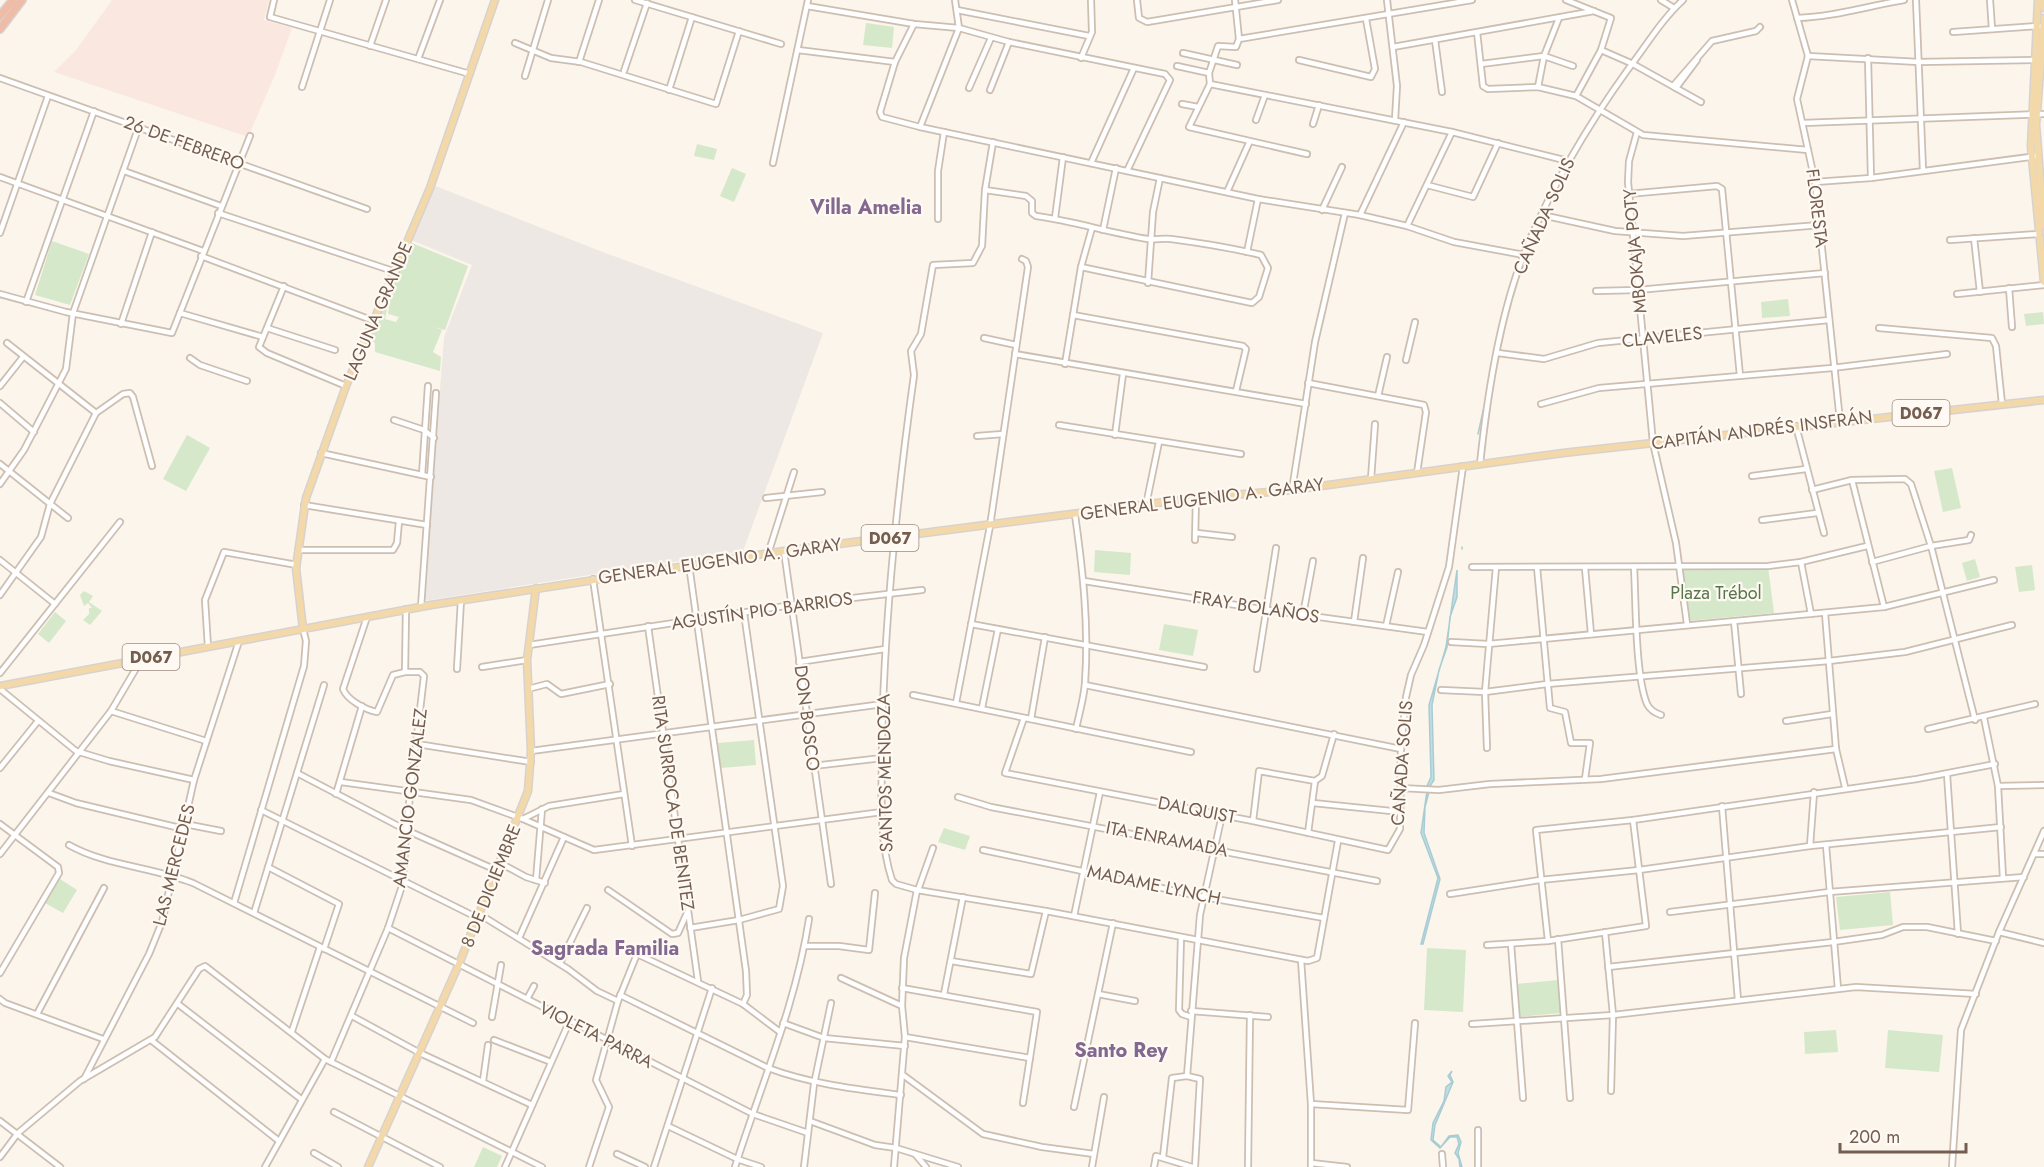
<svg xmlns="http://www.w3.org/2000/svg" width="2044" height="1167" font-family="Jost,sans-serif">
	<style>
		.commercial { fill: #fae8e0 }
		.industrial { fill: #ede8e3 }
		.green { fill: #d6e8ca }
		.water { fill: #c1dee3; stroke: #a8ccd4; stroke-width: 1.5 }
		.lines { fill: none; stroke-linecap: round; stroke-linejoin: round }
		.stream { stroke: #a8ccd4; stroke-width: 1.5 }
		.minor-casing { stroke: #cdbeb2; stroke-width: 8 }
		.major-casing { stroke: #d8d2ce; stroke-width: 9 }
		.highway-casing { stroke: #d8d2ce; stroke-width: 10 }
		.minor { stroke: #fff; stroke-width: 4.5 }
		.major { stroke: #f3d9aa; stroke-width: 6 }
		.highway { stroke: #efbca8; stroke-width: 7 }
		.labels { text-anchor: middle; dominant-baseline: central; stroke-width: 4.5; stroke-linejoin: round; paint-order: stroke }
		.shield { fill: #fef9f2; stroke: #9d8c81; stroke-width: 1.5 }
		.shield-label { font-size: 16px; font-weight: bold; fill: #745e50 }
		.street-label { font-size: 18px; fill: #745e50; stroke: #fef9f2 }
		.park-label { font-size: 18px; fill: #567849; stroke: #fef9f2 }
		.neighbourhood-label { font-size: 20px; font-weight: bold; fill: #83688f; stroke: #fef9f2 }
	</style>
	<rect width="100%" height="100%" fill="#fbf5eb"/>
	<path class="commercial" d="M112,0H269L264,20L292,28L275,75L248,137L54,72L76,50Z"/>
	<path class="industrial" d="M433,185L600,251L823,333L743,551L424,601L444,337L472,265L409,239Z"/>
	<g class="green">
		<path d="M866,23L894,27L892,48L863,45Z"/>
		<path d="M697,144L717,149L714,160L694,156Z"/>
		<path d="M732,168L746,174L734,202L720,196Z"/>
		<path d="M52,241L89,254L70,305L35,295Z"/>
		<path d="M412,243L468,266L445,330L433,327L442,330L433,352L441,357L440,371L375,352V343L371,340V334L382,307L387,309L385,319L396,322L399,317L388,314L389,308L383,304Z"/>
		<path d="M1788,299L1790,316L1762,318L1761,302Z"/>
		<path d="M2043,312L2044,324L2026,326L2024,314Z"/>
		<path d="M187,435L210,448L186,491L163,479Z"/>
		<path d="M1952,468L1961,508L1943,512L1934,471Z"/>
		<path d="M1095,550L1131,553L1130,575L1094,572Z"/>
		<path d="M1975,559L1980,577L1967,581L1962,563Z"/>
		<path d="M2032,565L2035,590L2019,592L2015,567Z"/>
		<path d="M1768,566L1774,613L1688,621L1683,568Z"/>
		<path d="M84,591L93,596L89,602L102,611L90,625L83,620L89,614V608H92L88,603L84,606L80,595Z"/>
		<path d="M55,612L66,621L49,643L38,634Z"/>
		<path d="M1164,624L1198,630L1193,656L1159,650Z"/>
		<path d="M754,740L756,765L721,768L718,743Z"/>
		<path d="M944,828L970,836L965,850L938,842Z"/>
		<path d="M60,879L77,890L63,913L45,903Z"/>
		<path d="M1890,892L1893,925L1840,930L1836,897Z"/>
		<path d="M1427,948L1466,950L1463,1012L1424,1010Z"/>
		<path d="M1558,980L1561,1013L1519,1017L1516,984Z"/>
		<path d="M1836,1030L1838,1052L1805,1054L1804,1032Z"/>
		<path d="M1888,1030L1943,1035L1939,1072L1885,1068Z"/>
		<path d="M483,1147L502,1156L497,1167H474Z"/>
	</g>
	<g class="water">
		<path d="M1457,570V597L1450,617L1447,647L1439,670L1432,705L1434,780L1430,786H1427L1431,777L1429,705L1446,647Z"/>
		<path d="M1427,791L1429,792L1425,807L1424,833L1440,879L1423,944H1421L1438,878L1421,833Z"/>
		<path d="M1452,1071L1450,1075L1453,1082L1435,1125L1433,1140L1441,1147L1449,1136L1458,1135L1461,1142L1458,1153L1462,1167H1460L1459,1159L1455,1153L1459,1144L1457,1137H1450L1440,1148L1431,1140L1433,1123L1444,1101L1446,1087L1452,1082L1448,1076Z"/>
	</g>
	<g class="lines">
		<g class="stream">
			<path d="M1637,53L1648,38"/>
			<path d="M1527,237L1534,225"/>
			<path d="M1478,434L1484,407"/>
			<path d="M1462,549V547"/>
		</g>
		<g class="minor-casing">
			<g id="minor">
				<path d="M274,0L270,17L470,74"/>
				<path d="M635,0L781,44"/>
				<path d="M955,0L959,28L920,127L1258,199L1360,215L1407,226L1454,242L1524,255"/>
				<path d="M1137,0L1139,18L1147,22L1278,0"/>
				<path d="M1235,0L1239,39L1236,47L1218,46L1209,73L1210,84L1189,127L1307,154"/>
				<path d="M1387,0L1397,86L1395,120"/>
				<path d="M1566,0L1611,18L1601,50L1576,96"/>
				<path d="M1661,0L1674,8"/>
				<path d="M1792,0L1808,56L1797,99L1815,182L1840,421"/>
				<path d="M1916,0L1923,170"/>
				<path d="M1990,0L1992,29"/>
				<path d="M807,6L914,24L959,28L1009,42L1165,74L1170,80L1127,171"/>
				<path d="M957,10L1089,36"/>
				<path d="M1797,18C1833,17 1868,6 1904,0"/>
				<path d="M914,24L895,62L880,112L882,117L920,127"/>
				<path d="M1477,32L1483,86L1488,89L1538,87L1576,96L1643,135L1808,150"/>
				<path d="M1953,32L2039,26"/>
				<path d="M1239,39L1472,0"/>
				<path d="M1435,40L1442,92"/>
				<path d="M515,43L551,58L581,62L716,104L739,31"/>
				<path d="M370,46L386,0"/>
				<path d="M1393,47L1594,11"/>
				<path d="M798,50L895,62"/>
				<path d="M1601,50L1633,64L1701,102"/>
				<path d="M1183,53L1237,65"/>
				<path d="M1808,56L1919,62L2036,60"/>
				<path d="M1081,58L1092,32L1091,0"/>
				<path d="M1868,58L1871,178"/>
				<path d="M418,59L440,0"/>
				<path d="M1299,60L1371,77L1375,69L1366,19"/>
				<path d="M579,62L599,0"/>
				<path d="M1481,64L1544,56L1573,66"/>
				<path d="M1177,66L1209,73"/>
				<path d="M624,71L647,3"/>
				<path d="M525,76L548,0"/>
				<path d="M0,78L367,209"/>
				<path d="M1210,84L1452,132L1568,161"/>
				<path d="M1673,86L1712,41L1756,31L1760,27"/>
				<path d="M302,87L330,0"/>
				<path d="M1538,87L1544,56L1559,18"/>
				<path d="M969,88L991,38"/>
				<path d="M1676,88L1697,60"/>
				<path d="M669,90L692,17"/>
				<path d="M990,90L1009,42"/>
				<path d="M1182,104L1198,107"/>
				<path d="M1256,120L1265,95"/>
				<path d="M1803,123L2044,114"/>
				<path d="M1313,124L1319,105"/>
				<path d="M1637,132L1629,161L1628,182L1653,443L1676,543L1687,624"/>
				<path d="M993,142L985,190L982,246L973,263L933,265L921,334L911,351L914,375C897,497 884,620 882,744C882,788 878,838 892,880L896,884L917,890L1046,911L1308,961L1317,958L1338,841"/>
				<path d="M773,163L808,0"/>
				<path d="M1091,163L1134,68"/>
				<path d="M124,171L221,206"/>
				<path d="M0,177L203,251"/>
				<path d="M1815,182L1871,178L2037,156"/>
				<path d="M1427,185L1473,197L1498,143"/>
				<path d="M985,190L1026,196L1032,201V213L1036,216C1074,221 1110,233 1148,239C1155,240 1163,238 1171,239C1201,243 1232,248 1261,255L1268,268L1259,297L1252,303L1081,267"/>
				<path d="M1227,192L1249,143"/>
				<path d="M1628,194L1717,186L1722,189L1740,376"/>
				<path d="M1322,210L1342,167"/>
				<path d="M218,213L396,272"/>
				<path d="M1360,215L1404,122"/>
				<path d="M1542,215L1615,231L1683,236L1820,225"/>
				<path d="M1055,218L1063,157"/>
				<path d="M938,219V171L944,132"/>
				<path d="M1407,226L1452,132"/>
				<path d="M1103,230L1116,168"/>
				<path d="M0,233L48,96"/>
				<path d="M1974,238L1980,292"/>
				<path d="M1950,240L2039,234"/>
				<path d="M1247,252L1258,199"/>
				<path d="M201,256L374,321"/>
				<path d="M1148,283L1153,212L1160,178"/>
				<path d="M284,286L259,347L267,353L346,386"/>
				<path d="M2009,288L2012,327"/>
				<path d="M1596,291L1638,290L1825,273"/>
				<path d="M0,294L66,312L172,333L250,136"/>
				<path d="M1957,294L2044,285"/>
				<path d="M26,302L94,111"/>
				<path d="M180,313L263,337"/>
				<path d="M1073,315L1243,346L1246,349L1236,391"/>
				<path d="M121,324L152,232"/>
				<path d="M267,328L335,350"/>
				<path d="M1879,328L1992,338L1996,346L2002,404"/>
				<path d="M984,338L1016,345"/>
				<path d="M7,343L96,413"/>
				<path d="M1498,353L1544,359L1598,343L1829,320"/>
				<path d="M1015,354L1306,404"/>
				<path d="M190,358L200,365L247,381"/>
				<path d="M1406,360L1415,322"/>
				<path d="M1065,364L1081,267L1092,228"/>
				<path d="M1308,383L1424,405L1426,412L1417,473"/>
				<path d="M0,386L23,357"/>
				<path d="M1378,396L1387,357"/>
				<path d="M0,403L34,432"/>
				<path d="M1541,404L1599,388L1832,368L1947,354"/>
				<path d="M394,420L424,430L434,438"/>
				<path d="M1059,425L1241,454"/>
				<path d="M1796,426L1824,533"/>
				<path d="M1115,435L1123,374"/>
				<path d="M977,436L1003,434"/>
				<path d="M321,453L431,477"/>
				<path d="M0,464L68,518"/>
				<path d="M1480,464C1487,397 1499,317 1524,254C1551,187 1587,126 1629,68C1646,46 1662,19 1683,0"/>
				<path d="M422,475L428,386"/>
				<path d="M1752,476L1806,469"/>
				<path d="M1371,479L1375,424"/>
				<path d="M1852,480L1884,607"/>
				<path d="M0,484L24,450L66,369L73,313L139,126"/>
				<path d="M1292,490L1315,342L1345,213"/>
				<path d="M1812,490L1852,480L1905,479L1911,484L1931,546L1975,720"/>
				<path d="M766,498L822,492"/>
				<path d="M304,505L427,525"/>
				<path d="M1146,505L1159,442"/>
				<path d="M1075,515C1083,571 1089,627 1085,683C1084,698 1079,714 1076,729"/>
				<path d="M1762,520L1817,513"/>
				<path d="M1197,533L1232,537"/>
				<path d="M1195,540L1196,498"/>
				<path d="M298,550H393L397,543L399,521"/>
				<path d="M784,551L831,884"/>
				<path d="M768,554L794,472"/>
				<path d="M0,560L55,604"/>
				<path d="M1801,562L1811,614"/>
				<path d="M1872,562L1931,546L1969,540L1971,535"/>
				<path d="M689,565L746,971L747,995L743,1004"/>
				<path d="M1472,567L1768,566L1801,562L1867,546"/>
				<path d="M1537,567L1550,708L1565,712L1571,743H1590L1585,779"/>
				<path d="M1634,567C1636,601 1635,675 1647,704C1650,710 1655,713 1661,715"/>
				<path d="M1585,568L1591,634"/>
				<path d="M593,579L632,846"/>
				<path d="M1084,581L1268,610L1428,632"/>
				<path d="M0,595L41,537L50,504L96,413L123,394L130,393L133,397L152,466"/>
				<path d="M421,607L436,393"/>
				<path d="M1825,613L1836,749L1845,787"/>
				<path d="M1303,615L1313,561"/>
				<path d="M1734,621L1741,694"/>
				<path d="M1354,622L1363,558"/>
				<path d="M971,624L1204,667"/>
				<path d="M648,626L698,981"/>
				<path d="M1386,626L1398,572"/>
				<path d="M1451,642L1488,644L1884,607L1994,580"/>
				<path d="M529,645L792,605L922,590"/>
				<path d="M208,647L205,600L224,552L297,565"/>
				<path d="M799,662L885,649"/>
				<path d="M482,667L527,660"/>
				<path d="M457,669L461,600"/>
				<path d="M1257,669L1276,548"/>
				<path d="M405,672L406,609"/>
				<path d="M0,673L120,522"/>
				<path d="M1085,685L1401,749"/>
				<path d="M0,689L76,751L109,761L194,780"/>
				<path d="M528,689L547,684L561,694L610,684"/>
				<path d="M1441,690L1485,692L1547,684L1829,661L1905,652L2012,625"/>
				<path d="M913,695L1191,752"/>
				<path d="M956,703L990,526L1028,267L1026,261L1022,259"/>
				<path d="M982,708L998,629"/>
				<path d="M111,711L206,741"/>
				<path d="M1024,718L1005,773L1253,821L1388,850L1400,829L1401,749L1406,697L1411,675L1424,645L1449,567L1463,466"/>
				<path d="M1984,718L1998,786L2003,878"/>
				<path d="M1031,719L1045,637"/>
				<path d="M1786,721L1832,714"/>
				<path d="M1928,729L2035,704"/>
				<path d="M417,744L531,762"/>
				<path d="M1487,748L1485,692L1496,567"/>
				<path d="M531,751L883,704"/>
				<path d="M813,766L882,758"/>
				<path d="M0,768L38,721"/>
				<path d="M297,773L406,830L496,870"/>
				<path d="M1947,774L1958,934"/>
				<path d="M341,782L471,800L523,819L549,806L624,794"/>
				<path d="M1998,786L2044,785"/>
				<path d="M1401,788L1439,790L1490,784L1601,779L1836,749"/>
				<path d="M49,793L76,803L184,829"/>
				<path d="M336,794L362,706"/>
				<path d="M958,797L991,807L1377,881"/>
				<path d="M1313,803L1401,812"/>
				<path d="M1722,806L1738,1000"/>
				<path d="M261,810L478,918"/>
				<path d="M523,819L594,850L882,812"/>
				<path d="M1253,821L1259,771L1315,781L1322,776L1334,734"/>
				<path d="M0,824L58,867L59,873L0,973"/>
				<path d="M185,824L221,831"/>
				<path d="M1308,833L1315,781"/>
				<path d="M69,845C106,866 153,867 193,883L473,1023"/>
				<path d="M1826,845L1838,989"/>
				<path d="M1810,846L1814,792"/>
				<path d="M983,850L1204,897L1324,918"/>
				<path d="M0,854L111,711L141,660"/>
				<path d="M2034,854H2044"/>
				<path d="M500,863L526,877L545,883"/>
				<path d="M268,867L339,904L324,949"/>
				<path d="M536,880L542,809"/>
				<path d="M608,890L672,934L678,933L687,913"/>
				<path d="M918,890L933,848"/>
				<path d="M1450,894L1540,880L1639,870L1810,846L2001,827"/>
				<path d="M234,903L304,666L306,641L303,629"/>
				<path d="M1670,912L1829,892L2024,877"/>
				<path d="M254,913L324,685"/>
				<path d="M479,914L568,969L597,991L618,1001"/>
				<path d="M1074,916L1100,792"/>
				<path d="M388,928L753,1114L808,1133"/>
				<path d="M690,928L739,920L779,909L783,886L744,613"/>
				<path d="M1605,932L1613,1015L1611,1091"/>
				<path d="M1999,932L2044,943"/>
				<path d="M1181,937L1179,1010L1182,1014L1191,1017"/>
				<path d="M519,938L564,837"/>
				<path d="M1558,939L1570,1098"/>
				<path d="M1548,941L1536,830L1633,820L1917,779L1995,764"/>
				<path d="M1511,944L1523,1098"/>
				<path d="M1487,945L1548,941L1646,926L1633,820"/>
				<path d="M805,946H839L869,950L875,893"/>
				<path d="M1301,960L1311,1104V1167"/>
				<path d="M951,961L1031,974L1046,911"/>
				<path d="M560,963L587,908"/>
				<path d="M1608,967L1833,942L1882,935L1903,927H1927L1996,941"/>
				<path d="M841,978L902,1006"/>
				<path d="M902,988L1037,1012L1023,1103"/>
				<path d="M944,994L963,897"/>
				<path d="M1098,994L1135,1001"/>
				<path d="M620,995L768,1068C811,1084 855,1089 901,1095"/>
				<path d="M0,999L5,1003L103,1039"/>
				<path d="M527,999L534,986"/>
				<path d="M178,1004L301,1099"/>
				<path d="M1191,1011L1268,1017"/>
				<path d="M37,1014L104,888"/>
				<path d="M352,1016L420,1053L532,1105"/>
				<path d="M492,1017L501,965"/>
				<path d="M783,1023L824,1038L905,1046"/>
				<path d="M1472,1024L1613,1015L1856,987L1976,994"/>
				<path d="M292,1031L320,947"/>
				<path d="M905,1037L1030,1058"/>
				<path d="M151,1040L279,1141"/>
				<path d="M494,1040L551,1062"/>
				<path d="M331,1062L388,928L403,883L406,830L424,676L420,672H405L393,675L377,712C366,710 347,700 343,689L367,617"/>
				<path d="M903,1075L983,1134L1042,1147L1094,1154"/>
				<path d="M1187,1076L1200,915L1222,815"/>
				<path d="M84,1079L149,954L162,922L194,780L239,641"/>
				<path d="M483,1081L488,1045"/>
				<path d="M1311,1104L1408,1110L1415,1023"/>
				<path d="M1074,1107L1113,923"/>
				<path d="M334,1112L440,1167"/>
				<path d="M0,1121L60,1167"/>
				<path d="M810,1121L875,1145L896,1148L958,1167"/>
				<path d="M668,1126L737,1159L761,1167"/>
				<path d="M1478,1130V1167"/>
				<path d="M314,1153L338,1167"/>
				<path d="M617,1154L645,1167"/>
				<path d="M915,1154L926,1167"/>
				<path d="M1442,1154L1443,1167"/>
				<path d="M0,1157L18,1133L80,1081L155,1037L199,969L205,966L325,1059L542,1167"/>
				<path d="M1163,1157L1172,1078L1187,1076L1200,1079L1195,1167"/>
				<path d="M1311,1163L1347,1167"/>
				<path d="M265,1167L325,1059"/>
				<path d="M505,1167L570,1020"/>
				<path d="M589,1167L609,1107L596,1080L618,1001L637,954L743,1004L780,1032"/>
				<path d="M654,1167L712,988"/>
				<path d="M735,1167C761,1085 796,1004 809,919"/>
				<path d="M804,1167L814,1084L831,1003"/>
				<path d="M894,1167L905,1037L902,1006L904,958L917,890"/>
				<path d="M1092,1167L1104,1097"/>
				<path d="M1154,1167L1156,1156L1192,1167"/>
				<path d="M1248,1167L1250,1015"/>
				<path d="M1952,1167L1961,1030L1999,932L2044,831"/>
			</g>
		</g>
		<g class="major-casing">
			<g id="major">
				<path d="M2038,0L2031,147L2044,282"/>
				<path d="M2043,0L2044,8"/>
				<path d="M2044,18L2036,125L2044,226"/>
				<path d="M303,629L296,568L306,498L346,386L430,188L495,0"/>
				<path d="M0,686L431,605L784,551L1196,498L1292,490L1563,453L2044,400"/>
				<path d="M368,1167L459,964L528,791L531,751L527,660L536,588"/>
			</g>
		</g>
		<g class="highway-casing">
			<g id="highway">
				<path d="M0,16L13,0"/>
				<path d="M0,29L22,0"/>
			</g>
		</g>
		<use href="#minor" class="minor"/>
		<use href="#major" class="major"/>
		<use href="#highway" class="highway"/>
	</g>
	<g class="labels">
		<g class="shield">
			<rect x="1892.5" y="400" width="57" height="26" rx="4.5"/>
			<rect x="861.5" y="525" width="57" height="26" rx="4.5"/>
			<rect x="122.5" y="644" width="57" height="26" rx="4.5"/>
		</g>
		<g class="shield-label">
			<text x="1921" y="413">D067</text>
			<text x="890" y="538">D067</text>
			<text x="151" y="657">D067</text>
		</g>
		<g class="street-label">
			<text transform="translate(184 143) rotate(20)">26 DE FEBRERO</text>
			<text transform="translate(1817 208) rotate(83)">FLORESTA</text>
			<text transform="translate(1544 216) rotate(-66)">CAÑADA SOLIS</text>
			<text transform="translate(1635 251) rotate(-95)">MBOKAJA POTY</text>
			<text transform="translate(378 311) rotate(-67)">LAGUNA GRANDE</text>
			<text transform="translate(1662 337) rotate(-6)">CLAVELES</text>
			<text transform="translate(1762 430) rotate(-7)">CAPITÁN ANDRÉS INSFRÁN</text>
			<text transform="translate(1202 499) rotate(-7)">GENERAL EUGENIO A. GARAY</text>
			<text transform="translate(720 561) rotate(-8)">GENERAL EUGENIO A. GARAY</text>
			<text transform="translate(1256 607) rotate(9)">FRAY BOLAÑOS</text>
			<text transform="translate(762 611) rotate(-8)">AGUSTÍN PIO BARRIOS</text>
			<text transform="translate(807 718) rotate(83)">DON BOSCO</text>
			<text transform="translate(1402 763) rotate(-86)">CAÑADA SOLIS</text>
			<text transform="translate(885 773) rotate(-91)">SANTOS MENDOZA</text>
			<text transform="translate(410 798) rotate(-83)">AMANCIO GONZALEZ</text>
			<text transform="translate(673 803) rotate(82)">RITA SURROCA DE BENITEZ</text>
			<text transform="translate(1197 810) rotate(11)">DALQUIST</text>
			<text transform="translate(1167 839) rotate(11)">ITA ENRAMADA</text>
			<text transform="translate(174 865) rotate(-76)">LAS MERCEDES</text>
			<text transform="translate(1154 885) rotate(12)">MADAME LYNCH</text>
			<text transform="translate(491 886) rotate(-68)">8 DE DICIEMBRE</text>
			<text transform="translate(596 1035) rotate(27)">VIOLETA PARRA</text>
		</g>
		<g class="park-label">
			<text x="1716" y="593">Plaza Trébol</text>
		</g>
		<g class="neighbourhood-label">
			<text x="866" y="207">Villa Amelia</text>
			<text x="605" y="948">Sagrada Familia</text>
			<text x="1121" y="1050">Santo Rey</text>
		</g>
	</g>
	<path d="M1840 1143v9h126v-9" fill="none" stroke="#745e50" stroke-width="3"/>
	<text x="1849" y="1143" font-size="18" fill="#745e50" stroke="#fef9f2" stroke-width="4.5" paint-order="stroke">200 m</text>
</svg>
